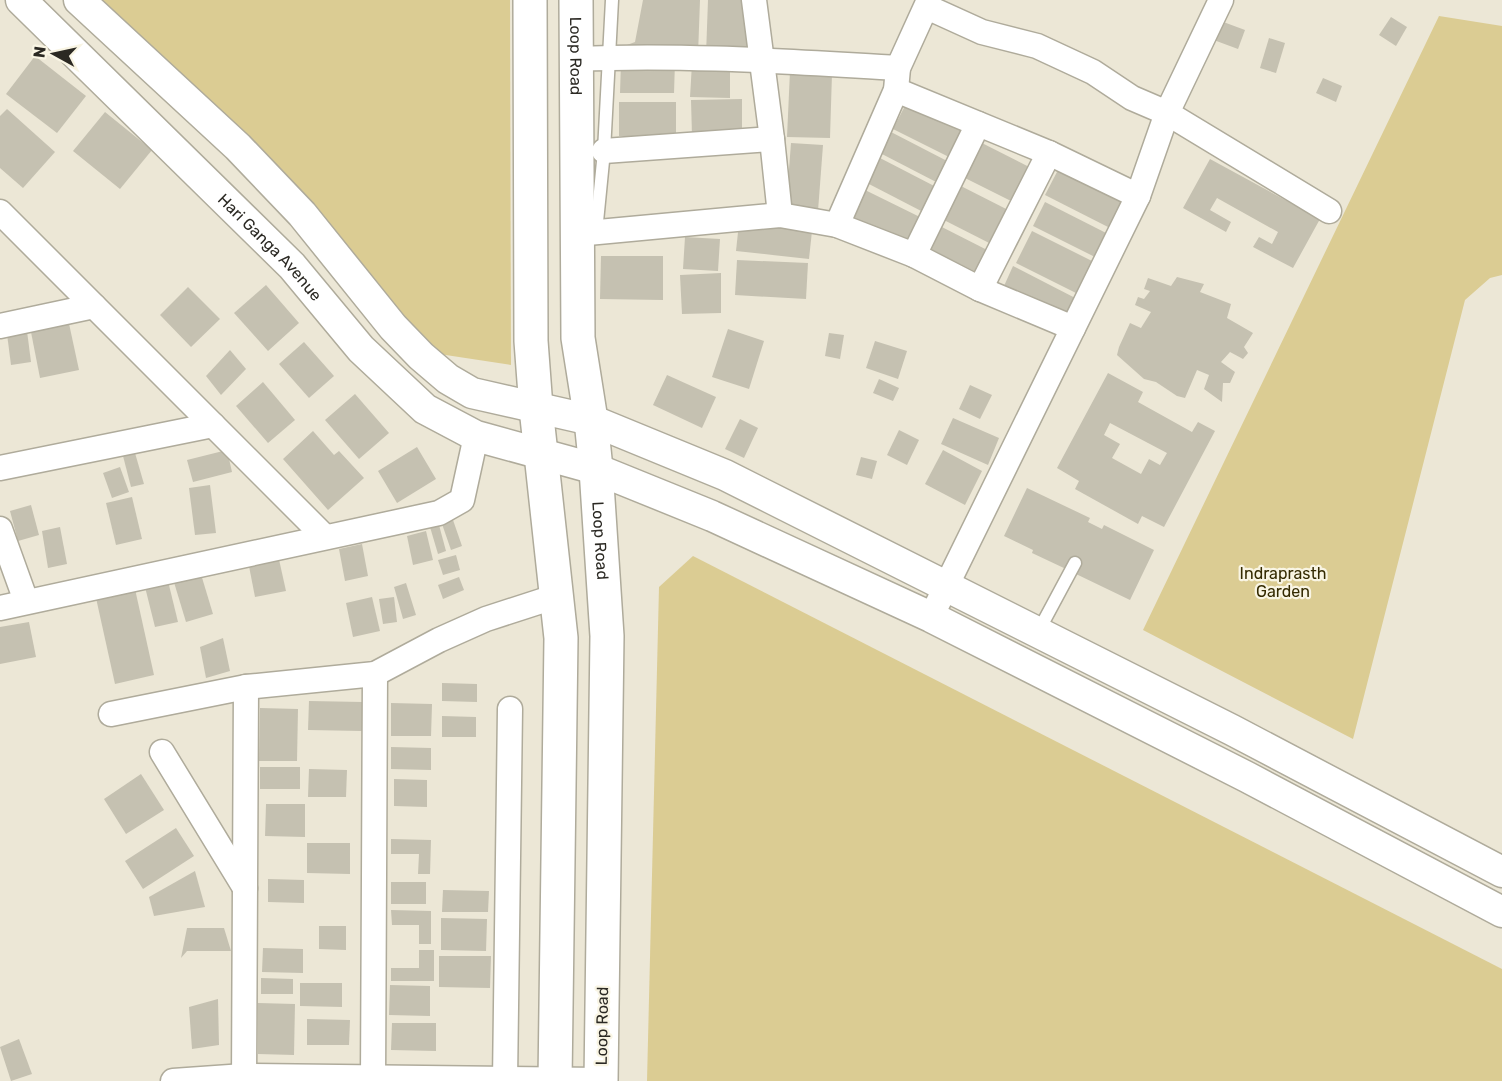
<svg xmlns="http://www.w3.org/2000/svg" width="1502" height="1081" font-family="Rubik,sans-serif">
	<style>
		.green { fill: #dbcc93 }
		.building { fill: #c5c1b1; fill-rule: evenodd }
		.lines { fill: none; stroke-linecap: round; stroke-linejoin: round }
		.service-casing { stroke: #afab9b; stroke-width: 15 }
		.minor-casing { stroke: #afab9b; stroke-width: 27 }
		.tertiary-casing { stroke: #afab9b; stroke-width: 33 }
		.secondary-casing { stroke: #afab9b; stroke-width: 36 }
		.service { stroke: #fff; stroke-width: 12 }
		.minor { stroke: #fff; stroke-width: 24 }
		.tertiary { stroke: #fff; stroke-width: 30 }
		.secondary { stroke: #fff; stroke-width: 33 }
		.labels { text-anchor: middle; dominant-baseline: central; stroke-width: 4.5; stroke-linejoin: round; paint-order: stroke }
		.street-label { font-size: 16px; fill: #2b2923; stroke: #f9f5e4 }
		.park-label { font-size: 16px; fill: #342a00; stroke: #f9f5e4 }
	</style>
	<rect width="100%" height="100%" fill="#ece7d6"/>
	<g class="green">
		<path d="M91,0H510L511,365L426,352Z"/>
		<path d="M1439,16L1502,26V275L1490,278L1465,300L1353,739L1143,630Z"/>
		<path d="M693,556L1502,969V1081H647L659,587Z"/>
	</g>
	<g class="building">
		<path d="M643,0H700L698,55L626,54L627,45L635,42Z"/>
		<path d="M708,0H751L750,56L706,55Z"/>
		<path d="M1391,17L1407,27L1396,46L1379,35Z"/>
		<path d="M1218,20L1245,30L1238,49L1211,39Z"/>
		<path d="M1269,38L1285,43L1276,73L1260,68Z"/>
		<path d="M35,56L86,96L57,133L6,94Z"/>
		<path d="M621,62H675L674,93H620Z"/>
		<path d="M692,64L730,65V98L690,97Z"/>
		<path d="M790,71L832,73L830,138L787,137Z"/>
		<path d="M1323,78L1342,86L1336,102L1316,93Z"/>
		<path d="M742,99V136H692L691,100Z"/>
		<path d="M908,100L967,130L953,159L893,129Z"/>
		<rect x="619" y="102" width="57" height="34"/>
		<path d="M7,109L55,152L23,188L0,168V116Z"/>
		<path d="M105,112L152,150L120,189L73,151Z"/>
		<path d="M891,132L951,163L940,184L880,153Z"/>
		<path d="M974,139L1035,170L1019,205L957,174Z"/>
		<path d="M791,143L823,145L818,211L786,209Z"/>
		<path d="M880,158L940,189L927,214L867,183Z"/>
		<path d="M1210,159L1320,219L1293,268L1253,247L1259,237L1272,244L1278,232L1217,198L1210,210L1231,222L1226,232L1183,208Z"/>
		<path d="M1058,170L1123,202L1110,228L1045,195Z"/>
		<path d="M953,182L1016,214L999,248L936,216Z"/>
		<path d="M863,189L926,220L912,248L849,216Z"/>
		<path d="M1045,202L1112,236L1101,260L1033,226Z"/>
		<path d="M739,223L812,231L809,259L736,251Z"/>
		<path d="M934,223L995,254L984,276L923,245Z"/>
		<path d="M1032,231L1100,265L1084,297L1016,263Z"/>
		<path d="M685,237L720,239L718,271L683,269Z"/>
		<path d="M601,256H663V300L600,299Z"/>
		<path d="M737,260L808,263L806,299L735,295Z"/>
		<path d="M1013,266L1081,301L1071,320L1004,286Z"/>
		<path d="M721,273V313L682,314L680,275Z"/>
		<path d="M1177,277L1204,284L1200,292L1231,304L1227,318L1253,333L1244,347L1248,353L1243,359L1230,352L1221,362L1235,372L1230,383H1223L1222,402L1204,389L1209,375L1197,370L1185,398L1177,396L1156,382L1144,379L1117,355L1119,347L1130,323L1141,328L1151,312L1135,305L1138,297L1144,299L1150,291L1144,289L1148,278L1171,286Z"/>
		<path d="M266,285L299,323L268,351L234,313Z"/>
		<path d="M188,287L220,319L191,347L160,315Z"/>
		<path d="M68,319L79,370L40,378L30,327Z"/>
		<path d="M728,329L764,341L749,389L712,377Z"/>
		<path d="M27,331L31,362L11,365L7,334Z"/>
		<path d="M829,333L844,335L840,359L825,356Z"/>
		<path d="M875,341L907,351L898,379L866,368Z"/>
		<path d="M304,342L334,376L309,398L279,364Z"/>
		<path d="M230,350L246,369L221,395L206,376Z"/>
		<path d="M1108,373L1143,392L1138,402L1192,432L1198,422L1215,431L1164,527L1142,516L1138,524L1075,489L1079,481L1057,468ZM1110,423L1167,453L1160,465L1149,459L1141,474L1112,458L1120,444L1104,435Z"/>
		<path d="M667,375L716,397L702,428L653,405Z"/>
		<path d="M879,379L899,388L893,401L873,393Z"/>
		<path d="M263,382L295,420L268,443L236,406Z"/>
		<path d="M970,385L992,395L980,419L959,409Z"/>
		<path d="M355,394L389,433L359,459L325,420Z"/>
		<path d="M953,418L999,438L988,465L941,444Z"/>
		<path d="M740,419L758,428L744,458L725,449Z"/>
		<path d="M899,430L919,440L907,465L887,455Z"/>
		<path d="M313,431L334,455L339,451L364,478L328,510L283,459Z"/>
		<path d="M417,447L436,479L397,503L378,471Z"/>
		<path d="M227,450L232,472L193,482L187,460Z"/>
		<path d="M943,450L982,471L965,505L925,484Z"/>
		<path d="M135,453L144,484L131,487L123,456Z"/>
		<path d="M861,457L877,461L872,479L856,475Z"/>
		<path d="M120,467L129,492L112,498L103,473Z"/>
		<path d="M210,485L216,533L195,535L189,488Z"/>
		<path d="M1027,488L1090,518L1088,522L1102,529L1104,525L1154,550L1130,600L1076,574L1082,561L1072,557L1066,569L1032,553L1033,550L1004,536Z"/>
		<path d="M132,497L142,539L116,545L106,503Z"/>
		<path d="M31,505L39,535L18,541L10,511Z"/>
		<path d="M453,520L462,546L451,550L442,524Z"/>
		<path d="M439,525L446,551L438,554L430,527Z"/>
		<path d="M60,527L67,564L48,568L42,531Z"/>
		<path d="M426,531L433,560L413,565L407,536Z"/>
		<path d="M362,544L368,576L345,581L339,549Z"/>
		<path d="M278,555L286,591L255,597L248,561Z"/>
		<path d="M456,555L460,570L443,575L438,560Z"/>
		<path d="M200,571L213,614L186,622L173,579Z"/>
		<path d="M459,577L464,590L443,599L438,585Z"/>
		<path d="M168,581L178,622L155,627L145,587Z"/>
		<path d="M406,583L416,615L403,619L394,587Z"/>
		<path d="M135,589L154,675L115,684L96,598Z"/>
		<path d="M372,597L380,631L353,637L346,603Z"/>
		<path d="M394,597L397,622L383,624L379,599Z"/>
		<path d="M29,622L36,657L0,664V627Z"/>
		<path d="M223,638L230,671L206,678L200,647Z"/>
		<path d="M442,683L477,684V702L442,701Z"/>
		<path d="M309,701L363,702L362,731L308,730Z"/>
		<path d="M391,703L432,704L431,736H391Z"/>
		<path d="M260,708L298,709L297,761H259Z"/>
		<path d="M442,716L476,717V737H442Z"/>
		<path d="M391,747L431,748V770L391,769Z"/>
		<rect x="260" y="767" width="40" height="22"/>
		<path d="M309,769L347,770L346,797H308Z"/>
		<path d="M141,774L164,810L126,834L104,799Z"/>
		<path d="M394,779L427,780V807L394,806Z"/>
		<path d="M266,804H305V837L265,836Z"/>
		<path d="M176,828L194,856L143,889L125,861Z"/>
		<path d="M391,839L431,840L430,874H418L419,854H391Z"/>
		<path d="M307,843H350V874L307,873Z"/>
		<path d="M195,871L205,907L154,916L149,897Z"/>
		<path d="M268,879L304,880V903L268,902Z"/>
		<rect x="391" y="882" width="35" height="22"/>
		<path d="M443,890L489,891L488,912H442Z"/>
		<path d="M391,910L431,911V944H419V925H392Z"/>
		<path d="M441,918L487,919L486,951L441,950Z"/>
		<path d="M319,926H346V950L319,949Z"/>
		<path d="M187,928H224L231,951H187L181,958Z"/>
		<path d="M263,948L303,949V973L262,972Z"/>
		<path d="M419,950H434V981H391V968H419Z"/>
		<path d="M439,956H491L490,988L439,987Z"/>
		<path d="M261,978L293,979V994H261Z"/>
		<path d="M300,983H342V1007L300,1006Z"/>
		<path d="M390,985L430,986V1016L389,1015Z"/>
		<path d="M218,999L219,1045L192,1049L189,1007Z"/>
		<path d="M258,1003L295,1004L294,1055L258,1054Z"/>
		<path d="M307,1019L350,1020L349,1045H307Z"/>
		<path d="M392,1023H436V1051L391,1050Z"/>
		<path d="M19,1039L32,1074L11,1081L0,1047Z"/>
	</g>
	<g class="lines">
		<g class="service-casing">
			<g id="service">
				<path d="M596,232L604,151L612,0"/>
				<path d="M1038,632L1075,563"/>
			</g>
		</g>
		<g class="minor-casing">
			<g id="minor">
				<path d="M754,0L772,139L780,215"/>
				<path d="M927,7L982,32L1037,46L1093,72L1132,98L1167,113L1329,211"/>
				<path d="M577,59C683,54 791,62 898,68"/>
				<path d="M896,90L1049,153L1138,196"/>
				<path d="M604,151L772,139"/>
				<path d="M0,212L325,537"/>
				<path d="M837,225L896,90L898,68L929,0"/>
				<path d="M577,234L780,215L837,225L914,255L980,289L1073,328"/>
				<path d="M914,255L978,124"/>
				<path d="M980,289L1049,153"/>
				<path d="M0,326L94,306"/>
				<path d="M0,468L213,425"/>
				<path d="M0,529L26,601"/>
				<path d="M0,608L439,513L462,500L476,436"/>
				<path d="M931,617L1138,196L1167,113L1221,0"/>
				<path d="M111,714L246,687L375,674L439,640L486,619L557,596"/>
				<path d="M162,752L245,888"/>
				<path d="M173,1081L244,1076L601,1080"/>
				<path d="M244,1081L246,687"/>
				<path d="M373,1081L375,674"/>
				<path d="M505,1081L510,709"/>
			</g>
		</g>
		<g class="tertiary-casing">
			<g id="tertiary">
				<path id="s1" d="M21,0L292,266L361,349L425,409L476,436L596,469L712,516L931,617L1247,777L1502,912"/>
				<path d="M79,0L238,147L302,214L393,327L421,356L448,379L472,393L591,420L725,475L1232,730L1502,872"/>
			</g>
		</g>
		<g class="secondary-casing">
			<g id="secondary">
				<path d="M530,0L531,341L536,408L561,638L555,1081"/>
				<path id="s2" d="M576,0L578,338L591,420L596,469L607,636L601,1081"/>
			</g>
		</g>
		<use href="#service" class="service"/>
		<use href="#minor" class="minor"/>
		<use href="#tertiary" class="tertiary"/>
		<use href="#secondary" class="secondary"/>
	</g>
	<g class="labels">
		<g class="street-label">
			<text stroke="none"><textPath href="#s2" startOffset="56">Loop Road</textPath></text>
			<text stroke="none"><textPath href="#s1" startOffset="351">Hari Ganga Avenue</textPath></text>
			<text stroke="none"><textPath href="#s2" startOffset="542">Loop Road</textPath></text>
			<text transform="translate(602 1026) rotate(-89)">Loop Road</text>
		</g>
		<g class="park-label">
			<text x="1283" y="573">Indraprasth<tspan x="1283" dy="18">Garden</tspan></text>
		</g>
	</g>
	<g transform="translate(54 54) rotate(278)" stroke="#f9f5e4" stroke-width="4.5" paint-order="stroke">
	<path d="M0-4.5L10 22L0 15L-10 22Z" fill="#2b2923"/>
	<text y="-9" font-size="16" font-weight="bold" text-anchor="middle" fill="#2b2923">N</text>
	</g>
</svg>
